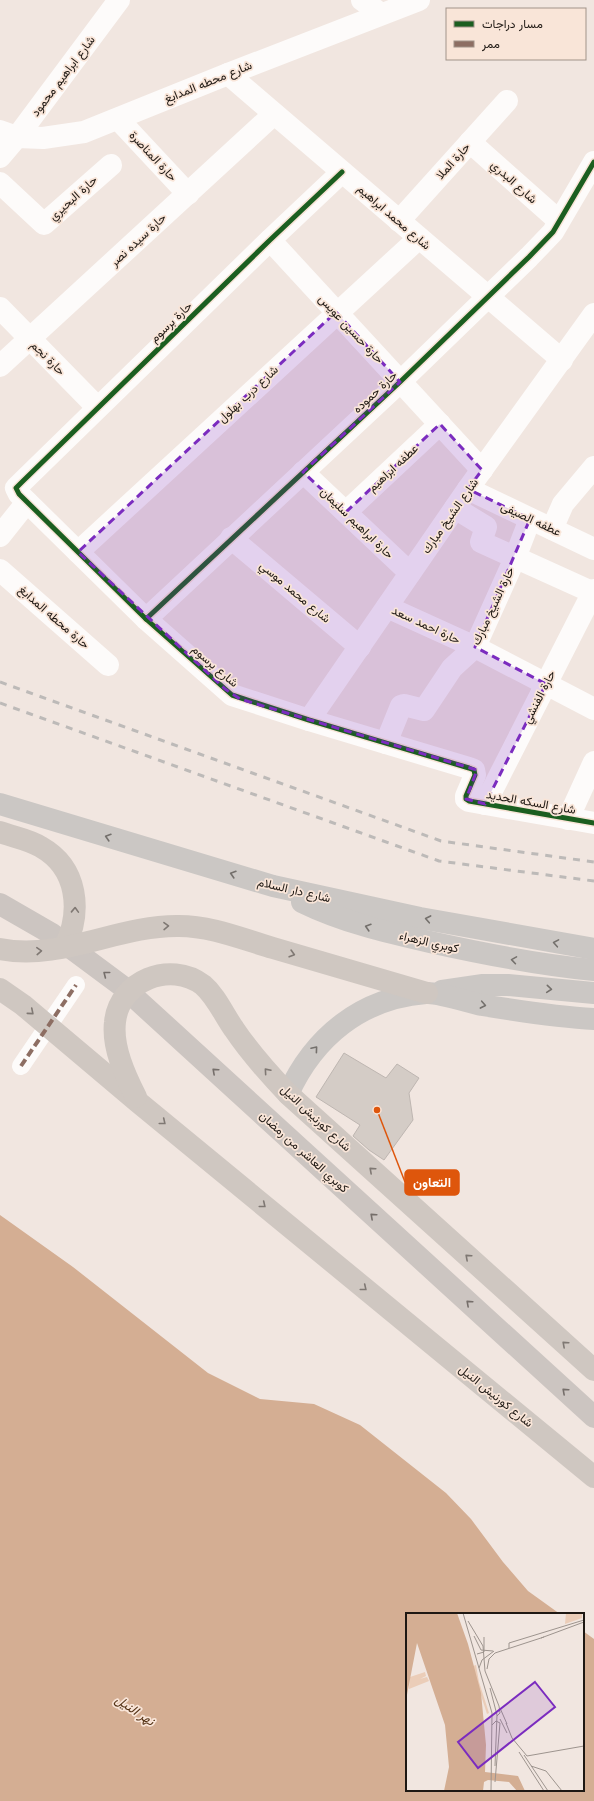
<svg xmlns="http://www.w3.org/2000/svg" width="594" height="1801" font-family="Jost,Vazirmatn,sans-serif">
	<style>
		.water { fill: #d4ae93 }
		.building { fill: #d4ccc6; stroke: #beb6b1 }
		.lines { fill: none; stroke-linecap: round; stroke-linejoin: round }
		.pedestrian { stroke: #fdfbfa; stroke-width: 18 }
		.minor { stroke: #fdfbfa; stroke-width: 22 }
		.secondary { stroke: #cbc7c4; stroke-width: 22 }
		.primary { stroke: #ccc5c1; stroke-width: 22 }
		.trunk { stroke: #cfc7c1; stroke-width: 22 }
		.rail { stroke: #bdbab8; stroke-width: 3; stroke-dasharray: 7 7; stroke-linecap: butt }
		.quiet { stroke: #8d6e63; stroke-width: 4; stroke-dasharray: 8 4; stroke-linecap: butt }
		.cycleway-casing { stroke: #f9e5d8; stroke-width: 8 }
		.cycleway { stroke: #1b5e20; stroke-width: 5 }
		.oneway { stroke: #74706c }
		.oneway2 { stroke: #7f7873 }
		.oneway3 { stroke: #756e6a }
		.marked { fill: #7b2cbf; fill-opacity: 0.2; stroke: #7b2cbf; stroke-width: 3; stroke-dasharray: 8 5; stroke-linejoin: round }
		.labels { text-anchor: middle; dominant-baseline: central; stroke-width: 3.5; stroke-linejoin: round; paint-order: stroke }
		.street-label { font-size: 12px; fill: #1e1813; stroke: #f9e5d8 }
		.water-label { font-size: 13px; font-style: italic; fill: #533114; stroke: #f9e5d8 }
		.inset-road { fill: none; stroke: #9d948e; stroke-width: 1 }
		.view { fill: #7b2cbf; fill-opacity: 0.15; stroke: #7b2cbf; stroke-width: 2 }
		.inset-edge { fill: none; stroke: #1e1813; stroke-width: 2 }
		.leader { fill: none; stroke: #de560c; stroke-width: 1.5 }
		.callout-dot { fill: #de560c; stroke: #f9e5d8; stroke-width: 1.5 }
		.callout { fill: #de560c; stroke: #de560c; stroke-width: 1.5 }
		.callout-label { font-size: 13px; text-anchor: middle; font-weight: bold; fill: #fff }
	</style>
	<rect width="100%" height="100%" fill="#f1e6e0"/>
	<path class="water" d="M0,1215L73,1267L208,1373L260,1399L314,1404L360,1425L446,1493L471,1519L503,1562L528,1591L560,1614H407V1790H583V1631L594,1639V1801H0Z"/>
	<path class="building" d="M344,1053L386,1078L397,1064L419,1078L409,1093L413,1120L384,1160L369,1150L353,1136L360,1125L316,1097Z"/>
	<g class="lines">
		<path class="pedestrian" d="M21,1066L76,985"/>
		<g class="minor">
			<path d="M362,0L381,14"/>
			<path d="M228,74L562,360"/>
			<path d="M118,119L188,194"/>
			<path d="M0,131L17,137L119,0"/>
			<path d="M470,142L559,221"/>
			<path d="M0,157L17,137L43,138L84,132L228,74L419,0"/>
			<path d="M342,172L270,240L22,482L16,488L19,494L146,619L232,695L309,720L469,768L474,770L475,775L466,796V799L469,801L594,823"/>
			<path d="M0,183L44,224L111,165"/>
			<path d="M399,221L507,101"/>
			<path d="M270,240L482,470"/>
			<path d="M0,308L97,407"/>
			<path d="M0,366L274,114"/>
			<path d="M303,472L410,573"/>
			<path d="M468,489L594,549"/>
			<path d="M455,508L486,527L481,542L594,593"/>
			<path d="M346,512L440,424"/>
			<path d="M552,529L563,504L594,467"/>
			<path d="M0,536L27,502"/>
			<path d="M231,538L360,647"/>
			<path d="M78,552L419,238"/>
			<path d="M0,570L108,665"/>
			<path d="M387,607L475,647L594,709"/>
			<path d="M146,619L400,382L529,257L553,232L594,162"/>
			<path d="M309,720L468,489L594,314"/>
			<path d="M386,743L401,706L404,705L424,710L452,668L475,647L515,558L530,519"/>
			<path d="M485,804L594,590"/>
			<path d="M568,819L594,762"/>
		</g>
		<g class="secondary">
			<path d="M0,804L273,886L420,918L594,949"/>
			<path d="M302,902C343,922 386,932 430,942C484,954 538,965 594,970"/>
			<path d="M442,991L483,985H508L594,993"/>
			<path d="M288,1094C314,1037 361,998 426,993C438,992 468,1002 482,1005C519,1011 557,1017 594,1019"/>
		</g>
		<path class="primary" d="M0,904L52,934L122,986L594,1417"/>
		<g class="trunk">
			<path d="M0,832C13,837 28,839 41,847C78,868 82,911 65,947"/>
			<path d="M0,949C61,961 118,925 179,926C211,926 242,939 273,948C324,963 375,978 427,993"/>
			<path d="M0,989L23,1005L138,1102L594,1477"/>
			<path d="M136,1097C125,1075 112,1047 115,1022C119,981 170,960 203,985C216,996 224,1015 234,1029C250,1053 269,1074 288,1094L594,1370"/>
		</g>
		<g class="rail">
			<path d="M0,682L441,841L594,862"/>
			<path d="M0,703L439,861L594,881"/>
		</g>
		<path class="quiet" d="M21,1066L76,985"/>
		<g class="cycleway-casing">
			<g id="cycleway">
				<path d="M342,172L270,240L22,482L16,488L19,494L146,619L232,695L309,720L469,768L474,770L475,775L466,796V799L469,801L594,823"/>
				<path d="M146,619L400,382L529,257L553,232L594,162"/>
			</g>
		</g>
		<use href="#cycleway" class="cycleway"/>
	</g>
	<defs><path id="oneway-chevron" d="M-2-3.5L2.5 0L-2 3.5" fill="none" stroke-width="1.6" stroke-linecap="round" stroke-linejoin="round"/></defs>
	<g class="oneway">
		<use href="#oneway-chevron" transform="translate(108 837) rotate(-163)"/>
		<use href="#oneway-chevron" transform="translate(233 874) rotate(-163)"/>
		<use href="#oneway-chevron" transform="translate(428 919) rotate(-169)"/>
		<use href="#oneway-chevron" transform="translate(368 927) rotate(-163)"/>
		<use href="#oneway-chevron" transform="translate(556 943) rotate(-170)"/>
		<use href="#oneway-chevron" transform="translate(514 960) rotate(-171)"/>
		<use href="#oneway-chevron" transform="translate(549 989) rotate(5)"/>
		<use href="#oneway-chevron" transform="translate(483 1005) rotate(11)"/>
		<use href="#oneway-chevron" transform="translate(315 1049) rotate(-50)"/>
	</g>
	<g class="oneway2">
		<use href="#oneway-chevron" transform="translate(75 910) rotate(-88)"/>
		<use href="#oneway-chevron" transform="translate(166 926) rotate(-1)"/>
		<use href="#oneway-chevron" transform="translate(39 951) rotate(-3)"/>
		<use href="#oneway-chevron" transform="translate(292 954) rotate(16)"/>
		<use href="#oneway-chevron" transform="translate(31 1012) rotate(40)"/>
		<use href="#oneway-chevron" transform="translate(267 1071) rotate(-131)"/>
		<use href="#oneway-chevron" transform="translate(163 1122) rotate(39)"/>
		<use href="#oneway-chevron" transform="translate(372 1170) rotate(-138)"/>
		<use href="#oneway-chevron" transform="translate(263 1205) rotate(39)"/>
		<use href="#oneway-chevron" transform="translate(468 1257) rotate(-138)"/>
		<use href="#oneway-chevron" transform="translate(364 1288) rotate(39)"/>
		<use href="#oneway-chevron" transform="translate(565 1344) rotate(-138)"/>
	</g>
	<g class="oneway3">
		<use href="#oneway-chevron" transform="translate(106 974) rotate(-142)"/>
		<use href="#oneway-chevron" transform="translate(215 1071) rotate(-138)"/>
		<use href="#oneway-chevron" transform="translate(373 1216) rotate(-138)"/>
		<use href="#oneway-chevron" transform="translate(469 1303) rotate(-138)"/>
		<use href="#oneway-chevron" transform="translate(565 1391) rotate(-138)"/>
	</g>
	<path class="marked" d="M336,312L400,382L303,472L346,512L440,424L482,470L468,489L530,519L475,647L546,684L485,804L466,799L477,770L240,699L225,689L78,552Z"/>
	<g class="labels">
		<g class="street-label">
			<text transform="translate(63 76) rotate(-53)">شارع ابراهيم محمود</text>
			<text transform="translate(208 82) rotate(-22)">شارع محطه المدابغ</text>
			<text transform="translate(153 156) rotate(47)">حارة المناصرة</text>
			<text transform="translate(453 161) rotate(-48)">حارة الملا</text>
			<text transform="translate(514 182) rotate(42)">شارع البدري</text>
			<text transform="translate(73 198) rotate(-42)">حارة البحيري</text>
			<text transform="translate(394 217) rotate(41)">شارع محمد ابراهيم</text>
			<text transform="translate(138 240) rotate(-43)">حارة سيده نصر</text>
			<text transform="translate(171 322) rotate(-44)">حارة برسوم</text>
			<text transform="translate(351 329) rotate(47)">حارة حسين عويس</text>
			<text transform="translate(48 358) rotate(45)">حارة نجم</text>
			<text transform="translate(375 392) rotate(-43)">حارة حموده</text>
			<text transform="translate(248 394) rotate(-43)">شارع درب بهلول</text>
			<text transform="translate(393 468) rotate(-43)">عطفه ابراهيم</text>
			<text transform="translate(450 516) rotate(-55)">شارع الشيخ مبارك</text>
			<text transform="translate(531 519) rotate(25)">عطفه الصيفى</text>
			<text transform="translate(357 523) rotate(44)">حارة ابراهيم سليمان</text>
			<text transform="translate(295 592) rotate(40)">شارع محمد موسي</text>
			<text transform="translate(493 606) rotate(-65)">حارة الشيخ مبارك</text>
			<text transform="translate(54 617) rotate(41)">حارة محطه المدابغ</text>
			<text transform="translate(426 625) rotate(25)">حارة احمد سعد</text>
			<text transform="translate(215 666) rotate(41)">شارع برسوم</text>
			<text transform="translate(539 697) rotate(-63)">حارة الفنشي</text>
			<text transform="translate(531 802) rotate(10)">شارع السكه الحديد</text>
			<text transform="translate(294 890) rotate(13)">شارع دار السلام</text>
			<text transform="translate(429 942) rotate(13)">كوبري الزهراء</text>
			<text transform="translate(316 1118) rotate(43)">شارع كورنيش النيل</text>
			<text transform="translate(304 1152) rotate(42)">كوبري العاشر من رمضان</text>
			<text transform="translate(496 1396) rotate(39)">شارع كورنيش النيل</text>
		</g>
		<g class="water-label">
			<text transform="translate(135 1710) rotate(34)">نهر النيل</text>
		</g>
	</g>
	<g transform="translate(406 1613)">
		<rect width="178" height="178" fill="#f1e6e0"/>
		<path d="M160,0H176V5L159,11ZM70,52L73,69L83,100L81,101L70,67L67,53ZM19,59L20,63L14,66L21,64L23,68L3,76L4,64Z" fill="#ebcdb8"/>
		<path d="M0,0H51L62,31L75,80L80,132L79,159L112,163L119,178H111L103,169L82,167L78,169L77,178H38L43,154L39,112L11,30L0,87Z" fill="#d4ae93"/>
		<path class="inset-road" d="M57,0L86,100L85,178M62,8L77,33L79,58L93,93L94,100L91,103M68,23L75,37L87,38M135,25L178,9M103,35V30L178,7M71,41L78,39V24M73,55L76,47L88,38M81,56L83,46L89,40L138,24M84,75L91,102L89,153M94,95L101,111M94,106L101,120M100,110L106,125L121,143L178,133M86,112L90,108L94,110L89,169M113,139L138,178M118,142L142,178M125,153L140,158L156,178"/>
		<path class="view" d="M129,69L149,94L72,155L52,129Z"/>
		<rect width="178" height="178" class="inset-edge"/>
	</g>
	<path class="leader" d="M377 1110L405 1182"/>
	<circle class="callout-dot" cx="377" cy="1110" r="4"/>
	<rect class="callout" x="405" y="1170" width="54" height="25" rx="4"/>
	<g class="callout-label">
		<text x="432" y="1187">التعاون</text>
	</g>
	<rect x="446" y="8" width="140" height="52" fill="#f9e5d8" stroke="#a19389"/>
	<rect x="454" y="21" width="20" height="6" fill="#1b5e20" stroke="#a19389"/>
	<text x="482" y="28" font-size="12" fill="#1e1813">مسار دراجات</text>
	<rect x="454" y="41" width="20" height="6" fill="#8d6e63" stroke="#a19389"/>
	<text x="482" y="48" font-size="12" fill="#1e1813">ممر</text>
</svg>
